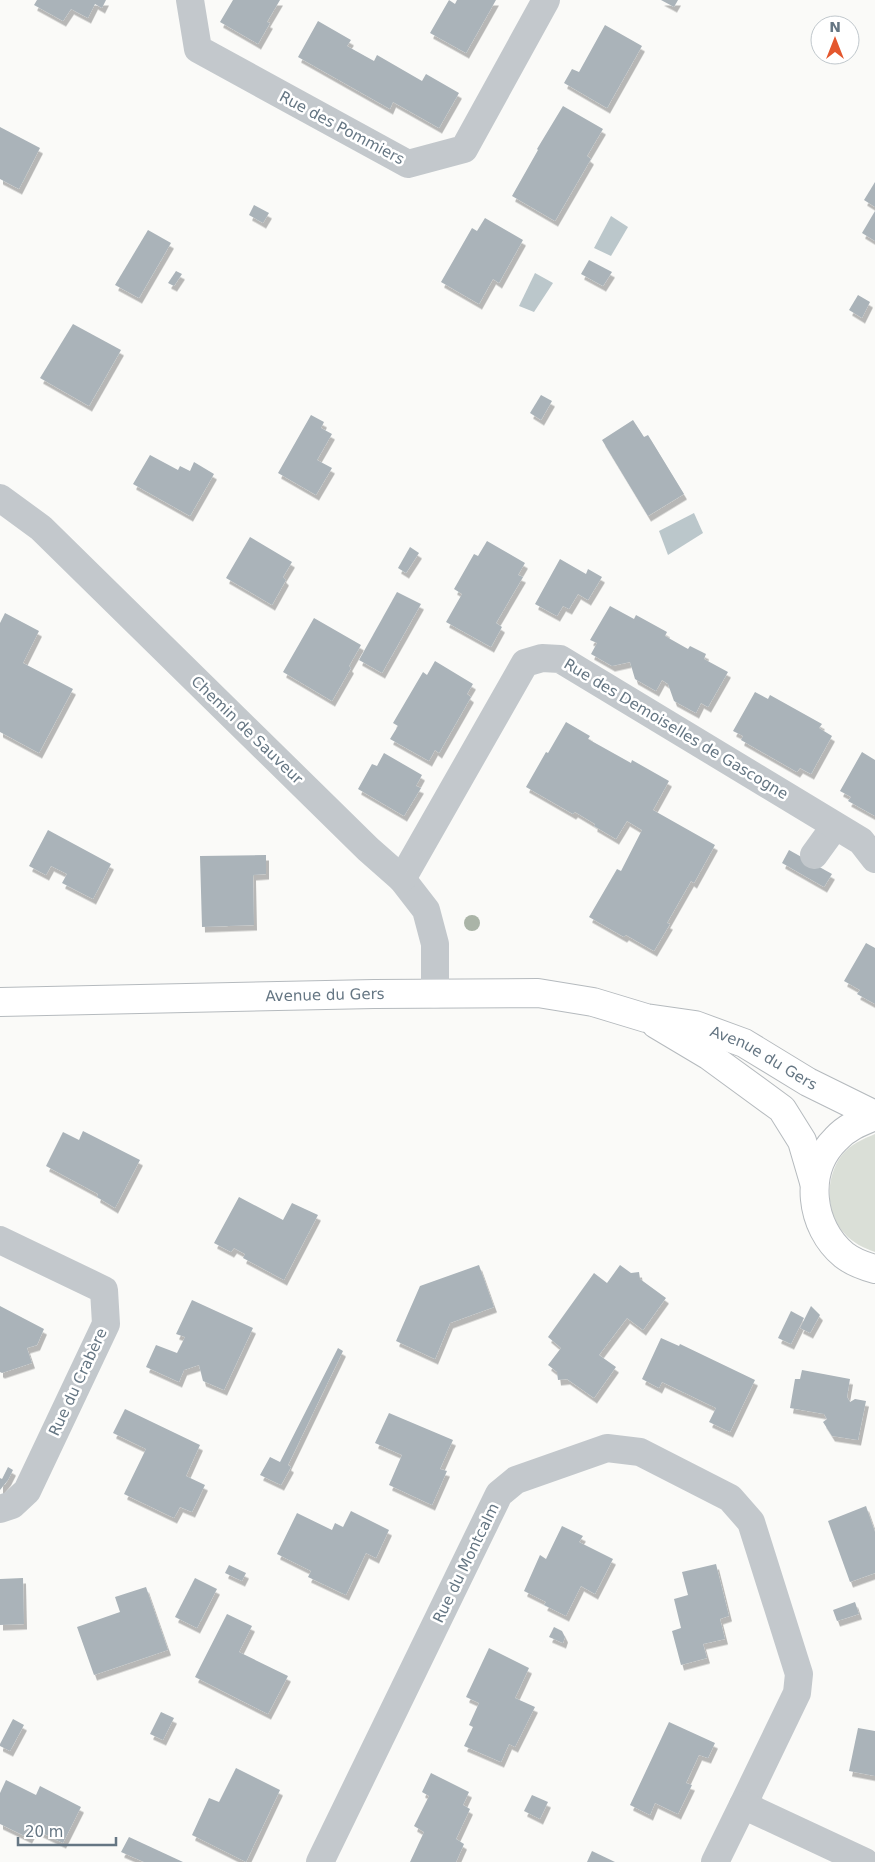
<svg xmlns="http://www.w3.org/2000/svg" width="875" height="1862" font-family="'DejaVu Sans',sans-serif">
	<style>
		.green { fill: #dadfd7 }
		.water { fill: #bbc7cb }
		.building { fill: #aab3b9; filter: url(#shadow) }
		.lines { fill: none; stroke-linecap: round; stroke-linejoin: round }
		.major-casing { stroke: #b5babe; stroke-width: 30 }
		.minor { stroke: #c3c8cc; stroke-width: 28 }
		.major { stroke: #fff; stroke-width: 28 }
		.tree { fill: #aab4a7 }
		.labels { text-anchor: middle; dominant-baseline: central; stroke-width: 5; stroke-linejoin: round; paint-order: stroke }
		.street-label { font-size: 15px; fill: #657683; stroke: #fff }
	</style>
	<defs>
		<filter id="shadow"><feDropShadow dx="3" dy="5.5" stdDeviation="0" flood-color="#0004"/></filter>
	</defs>
	<rect width="100%" height="100%" fill="#fafaf8"/>
	<path class="green" d="M875,1134V1252C864,1248 853,1243 845,1234C825,1213 825,1177 842,1155C851,1144 863,1139 875,1134Z"/>
	<g class="water">
		<path d="M611,216L628,227L611,256L594,248Z"/>
		<path d="M535,273L553,283L534,312L519,306Z"/>
		<path d="M694,513L703,533L668,555L659,531Z"/>
	</g>
	<g class="building">
		<path d="M37,0H106L102,8L95,4L88,18L71,9L63,21L34,5Z"/>
		<path d="M233,0H280L267,22L270,23L258,44L220,22Z"/>
		<path d="M449,0L455,4L457,0H496L466,53L430,33Z"/>
		<path d="M661,0H678L674,7Z"/>
		<path d="M318,21L351,40L347,46L374,61L377,55L422,81L426,74L459,93L439,128L393,102L390,109L298,57Z"/>
		<path d="M605,25L642,46L607,108L564,83L572,69L579,72Z"/>
		<path d="M563,106L603,129L587,156L591,159L555,221L512,196L538,150L537,149Z"/>
		<path d="M0,127L40,148L19,189L0,179Z"/>
		<path d="M875,182V207L864,200Z"/>
		<path d="M254,205L269,213L263,223L249,215Z"/>
		<path d="M875,211V241L862,233Z"/>
		<path d="M485,218L523,240L499,283L493,279L479,304L441,282L472,228L477,231Z"/>
		<path d="M148,230L171,243L139,298L115,285Z"/>
		<path d="M589,260L612,272L603,286L581,274Z"/>
		<path d="M176,271L182,274L174,286L168,283Z"/>
		<path d="M858,295L870,302L862,318L849,310Z"/>
		<path d="M73,324L121,350L89,406L40,378Z"/>
		<path d="M541,395L552,401L541,420L530,413Z"/>
		<path d="M311,415L324,422L321,428L332,434L317,460L332,468L316,495L278,473Z"/>
		<path d="M633,420L644,437L648,435L684,494L648,516L602,440Z"/>
		<path d="M150,455L178,470L180,466L190,471L194,462L214,474L190,516L133,484Z"/>
		<path d="M250,537L292,562L283,577L286,580L272,605L226,578Z"/>
		<path d="M487,541L525,563L518,575L523,577L496,623L502,627L491,647L446,622L462,594L454,589L474,554L478,556Z"/>
		<path d="M410,547L419,553L406,573L398,568Z"/>
		<path d="M560,559L586,574L588,569L602,577L588,600L578,594L569,609L563,606L557,616L535,604Z"/>
		<path d="M397,592L421,604L382,673L359,660Z"/>
		<path d="M610,606L634,619L636,615L667,632L665,636L688,649L690,646L706,654L704,659L728,672L708,707L701,703L696,713L674,701L668,684L662,680L656,691L635,679L630,662L612,666L591,654L597,643L590,640Z"/>
		<path d="M5,613L39,631L23,663L73,689L39,753L0,732V623Z"/>
		<path d="M314,618L361,645L349,666L351,668L332,701L283,672Z"/>
		<path d="M435,661L473,684L467,694L471,697L439,753L435,750L429,761L390,739L398,726L393,723L423,672L427,675Z"/>
		<path d="M755,692L768,699L770,695L822,724L819,728L832,736L811,774L800,768L797,772L741,740L743,736L733,731Z"/>
		<path d="M566,722L590,736L588,739L631,763L632,760L669,781L653,810L715,845L694,883L691,881L667,923L670,924L654,951L626,935L624,937L589,917L617,869L621,871L642,830L627,821L616,839L594,826L595,824L575,812L573,814L526,787L546,752L548,753Z"/>
		<path d="M862,752L875,760V816L848,801L851,797L840,791Z"/>
		<path d="M384,753L422,775L416,786L421,788L404,816L358,789L372,764L377,766Z"/>
		<path d="M48,830L111,864L93,899L62,883L67,874L51,866L46,875L29,866Z"/>
		<path d="M789,850L832,874L824,887L782,863Z"/>
		<path d="M266,855V874L253,875L254,925L202,927L200,856Z"/>
		<path d="M866,943L875,948V1004L857,994L860,990L844,981Z"/>
		<path d="M83,1131L140,1160L115,1208L97,1197L98,1194L46,1166L63,1132L79,1140Z"/>
		<path d="M239,1197L283,1220L292,1203L318,1215L284,1280L243,1258L245,1254L234,1248L231,1252L214,1243Z"/>
		<path d="M479,1265L494,1307L450,1323L435,1359L396,1341L420,1286Z"/>
		<path d="M620,1265L631,1273L639,1272L640,1279L666,1298L643,1330L627,1318L599,1355L616,1367L594,1398L567,1379L558,1380L557,1372L548,1365L561,1348L548,1337L594,1273L607,1283Z"/>
		<path d="M192,1300L253,1328L224,1390L203,1381L199,1365L184,1370L179,1382L146,1367L156,1345L177,1353L185,1337L176,1334Z"/>
		<path d="M0,1306L44,1329L37,1345L27,1348L32,1363L2,1373L0,1372Z"/>
		<path d="M811,1306L820,1315L810,1333L800,1328Z"/>
		<path d="M791,1311L804,1318L791,1344L778,1338Z"/>
		<path d="M661,1338L679,1346L680,1344L755,1380L730,1432L709,1422L716,1408L662,1382L659,1388L642,1379Z"/>
		<path d="M338,1348L343,1351L288,1465L291,1467L281,1485L260,1475L270,1457L280,1462Z"/>
		<path d="M802,1370L850,1379L847,1397L850,1402L855,1399L866,1401L858,1440L832,1436L823,1422L827,1419L824,1414L790,1408L795,1379H800Z"/>
		<path d="M125,1409L200,1445L186,1476L205,1485L192,1512L180,1507L174,1518L124,1494L146,1449L113,1433Z"/>
		<path d="M389,1413L453,1440L440,1469L447,1471L432,1505L389,1485L402,1455L375,1443Z"/>
		<path d="M8,1467L13,1470L8,1480L0,1490V1478L2,1479Z"/>
		<path d="M866,1506L875,1532V1573L850,1582L828,1521Z"/>
		<path d="M351,1511L389,1530L376,1558L366,1553L346,1595L308,1577L311,1571L277,1554L297,1513L332,1530L335,1523L343,1527Z"/>
		<path d="M562,1526L583,1536L579,1542L613,1559L595,1594L581,1586L566,1616L544,1605L546,1602L524,1591L540,1555L546,1559Z"/>
		<path d="M716,1564L729,1616L720,1619L725,1639L703,1644L707,1658L681,1665L672,1631L681,1628L674,1599L688,1595L682,1572Z"/>
		<path d="M229,1565L246,1573L242,1581L225,1573Z"/>
		<path d="M23,1578L24,1624L0,1625V1579Z"/>
		<path d="M195,1578L217,1589L197,1628L175,1617Z"/>
		<path d="M146,1587L168,1650L94,1675L77,1627L120,1612L115,1597Z"/>
		<path d="M855,1602L859,1614L837,1621L833,1610Z"/>
		<path d="M227,1614L252,1626L239,1652L288,1676L268,1714L195,1677Z"/>
		<path d="M554,1627L562,1631L565,1637L563,1643L549,1637Z"/>
		<path d="M489,1648L529,1668L515,1698L535,1707L515,1747L509,1744L501,1762L464,1746L473,1727L469,1725L479,1703L466,1697Z"/>
		<path d="M161,1712L174,1718L163,1740L150,1734Z"/>
		<path d="M13,1719L24,1725L10,1751L0,1746V1744Z"/>
		<path d="M669,1722L715,1743L708,1758L699,1755L686,1783L692,1785L678,1814L655,1803L650,1815L630,1805Z"/>
		<path d="M858,1728L875,1731V1776L849,1771Z"/>
		<path d="M236,1768L280,1790L246,1862L192,1835L209,1798L219,1802Z"/>
		<path d="M431,1773L469,1792L463,1805L470,1809L456,1839L464,1844L456,1862H410L424,1832L414,1826L429,1796L422,1792Z"/>
		<path d="M6,1780L36,1795L40,1786L81,1807L63,1843L34,1829L29,1838L0,1824V1793Z"/>
		<path d="M532,1795L548,1802L540,1819L524,1811Z"/>
		<path d="M129,1837L183,1862H144L121,1852Z"/>
		<path d="M592,1851L615,1862H587Z"/>
	</g>
	<g class="lines">
		<g class="major-casing">
			<g id="major">
				<path id="s1" d="M0,1002L374,994L538,993L593,1002L646,1018L695,1025L744,1043L808,1082L875,1115"/>
				<path d="M656,1024L708,1055L782,1109L802,1141L814,1182"/>
				<path d="M875,1116C860,1122 847,1127 836,1139C803,1171 810,1227 844,1255C853,1262 864,1266 875,1269"/>
			</g>
		</g>
		<g class="minor">
			<path d="M190,0L198,49L408,164L464,149L546,0"/>
			<path d="M0,498L41,528L368,849L402,879L426,910L435,944V994"/>
			<path d="M814,855L835,826"/>
			<path d="M402,879L525,663L542,658L560,659L861,841L875,859"/>
			<path d="M0,1240L104,1290L106,1324L27,1491L12,1505L0,1509"/>
			<path d="M320,1862L499,1494L516,1480L607,1448L640,1452L730,1498L751,1522L799,1674L797,1693L743,1805"/>
			<path d="M715,1862L743,1805L865,1862"/>
		</g>
		<use href="#major" class="major"/>
	</g>
	<circle class="tree" cx="472" cy="923" r="8"/>
	<g class="labels">
		<g class="street-label">
			<text transform="translate(342 128) rotate(28)">Rue des Pommiers</text>
			<text transform="translate(676 729) rotate(31)">Rue des Demoiselles de Gascogne</text>
			<text transform="translate(247 730) rotate(44)">Chemin de Sauveur</text>
			<text stroke="none"><textPath href="#s1" startOffset="325">Avenue du Gers</textPath></text>
			<text stroke="none"><textPath href="#s1" startOffset="775">Avenue du Gers</textPath></text>
			<text transform="translate(78 1382) rotate(-65)">Rue du Crabère</text>
			<text transform="translate(466 1563) rotate(-64)">Rue du Montcalm</text>
		</g>
	</g>
	<g transform="translate(835 40)"><circle r="24" fill="#ffffff" stroke="#c1c8cd"/>
	<path d="M0-4L9 19L0 12L-9 19Z" fill="#e4572e"/>
	<text y="-8" font-size="14" font-weight="bold" text-anchor="middle" fill="#657683">N</text>
	</g>
	<path d="M18 1837v8h98v-8" fill="none" stroke="#657683" stroke-width="2.5"/>
	<text x="25" y="1837" font-size="15" fill="#657683" stroke="#ffffff" stroke-width="4" paint-order="stroke">20 m</text>
</svg>
